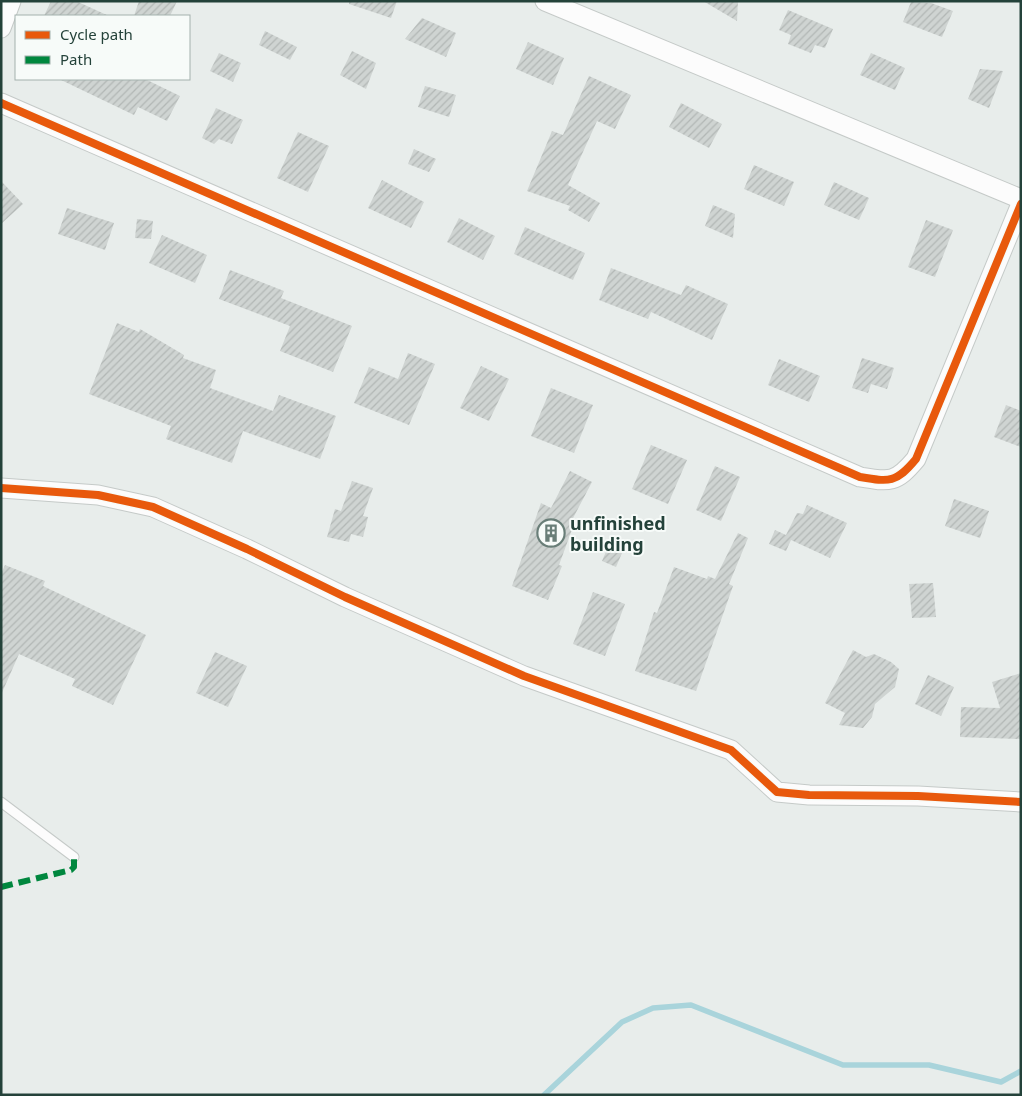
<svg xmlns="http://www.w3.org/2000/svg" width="1022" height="1096" font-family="'Noto Sans',sans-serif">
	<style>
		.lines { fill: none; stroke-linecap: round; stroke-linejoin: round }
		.stream { stroke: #a9d4db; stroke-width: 5.5 }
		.building { fill: url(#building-hatch) }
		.service-casing { stroke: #c5cac8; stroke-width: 11 }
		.minor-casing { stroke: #c5cac8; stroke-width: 21 }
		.service { stroke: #fcfcfc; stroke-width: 9 }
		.minor { stroke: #fcfcfc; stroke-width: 19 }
		.quiet { stroke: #00873e; stroke-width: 6; stroke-dasharray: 12 6; stroke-linecap: butt }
		.cycleway-casing { stroke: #f7fbf9; stroke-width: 11 }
		.cycleway { stroke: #e8590c; stroke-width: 8 }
		.labels { text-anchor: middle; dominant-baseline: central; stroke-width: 4; stroke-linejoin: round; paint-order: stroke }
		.poi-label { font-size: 18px; font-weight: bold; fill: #24423a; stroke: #f7fbf9; text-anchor: start }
	</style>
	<defs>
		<pattern id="building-hatch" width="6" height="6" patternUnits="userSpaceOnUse" patternTransform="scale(1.25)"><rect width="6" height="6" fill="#cfd4d2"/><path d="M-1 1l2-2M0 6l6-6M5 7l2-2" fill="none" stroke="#b2b7b5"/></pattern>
	</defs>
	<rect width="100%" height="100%" fill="#e8edeb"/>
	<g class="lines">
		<path class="stream" d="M544,1095L622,1022L653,1008L691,1005L843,1065H929L1001,1082L1021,1071"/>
	</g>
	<g class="building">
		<path d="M51,1H76L109,16H44Z"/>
		<path d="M139,1H177L170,16H134Z"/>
		<path d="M349,1H397L391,18L349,4Z"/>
		<path d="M703,1H738L737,21Z"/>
		<path d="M911,2L931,3L953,11L942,37L903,22Z"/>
		<path d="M788,10L833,29L825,48L815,45L811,53L788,44L791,35L779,30Z"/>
		<path d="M422,18L456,33L446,57L405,39Z"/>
		<path d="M265,31L297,47L290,60L259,45Z"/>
		<path d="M528,42L564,58L553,85L516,69Z"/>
		<path d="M352,51L376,63L366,89L340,75Z"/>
		<path d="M219,53L241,63L233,82L210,71Z"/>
		<path d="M871,53L905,68L895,90L860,75Z"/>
		<path d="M980,69L1003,71L989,108L968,99Z"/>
		<path d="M589,76L631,95L615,129L597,121L568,185L600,203L589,222L568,210L570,206L527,191L552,131L563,135Z"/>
		<path d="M59,79H145L180,96L167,121L138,107L134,115Z"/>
		<path d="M425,86L456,95L449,117L418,107Z"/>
		<path d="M681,103L722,124L709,148L669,127Z"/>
		<path d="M216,108L243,120L232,144L219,139L214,144L202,138Z"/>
		<path d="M298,132L329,146L308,192L277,178Z"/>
		<path d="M414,149L436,159L429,172L408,164Z"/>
		<path d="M754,165L794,182L784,206L744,189Z"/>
		<path d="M382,180L424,202L411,228L368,208Z"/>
		<path d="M1,181L23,204L1,224Z"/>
		<path d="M834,182L869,198L859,220L824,205Z"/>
		<path d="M713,205L735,214L733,238L705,226Z"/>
		<path d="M67,208L114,223L105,250L58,234Z"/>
		<path d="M459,218L495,236L483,260L447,242Z"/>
		<path d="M137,219L153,221L151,239L135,238Z"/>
		<path d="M926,220L953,230L935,277L908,267Z"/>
		<path d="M525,227L585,253L573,280L514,254Z"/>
		<path d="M162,235L207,255L195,283L149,263Z"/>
		<path d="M611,268L681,295L686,285L728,304L712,340L651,312L648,319L599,300Z"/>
		<path d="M230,270L284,291L281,298L352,326L333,372L280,351L290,326L219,299Z"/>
		<path d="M117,323L139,332L140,329L184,355L183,358L216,370L210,388L273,411L279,395L336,416L320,459L243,431L232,463L166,439L171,426L89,394Z"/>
		<path d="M408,353L435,364L409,425L354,403L369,367L398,379Z"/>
		<path d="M862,358L894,368L887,389L871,384L868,393L852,388Z"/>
		<path d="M779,359L820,376L809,402L768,385Z"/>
		<path d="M481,366L509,379L489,421L460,408Z"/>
		<path d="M551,388L593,405L574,453L531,436Z"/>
		<path d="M1006,405L1021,411V447L994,437Z"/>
		<path d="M651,445L687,460L668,504L632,489Z"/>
		<path d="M715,466L740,477L721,521L696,510Z"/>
		<path d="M570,471L592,482L571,522L574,524L559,565L562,566L548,600L512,586L541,503L551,508Z"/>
		<path d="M352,481L373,488L363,516L368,517L363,537L351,534L349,542L327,537L335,509L341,511Z"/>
		<path d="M954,499L989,511L980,538L945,526Z"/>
		<path d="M807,505L847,523L830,558L791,540L786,551L769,544L775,530L786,535L797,513L803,514Z"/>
		<path d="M738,533L748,538L729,584L733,586L696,691L635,671L654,612L657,613L674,567L707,579L708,576L715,579Z"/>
		<path d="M608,547L622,553L616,567L602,561Z"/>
		<path d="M5,565L45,581L43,586L146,635L113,705L72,686L75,679L19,654L1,695V574Z"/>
		<path d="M933,583L936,617L912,618L909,584Z"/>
		<path d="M593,592L625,604L605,656L573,644Z"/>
		<path d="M853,650L866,657L874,654L891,662L899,669L895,687L875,704L872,717L863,728L839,725L845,713L825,703Z"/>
		<path d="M215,652L247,666L228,707L196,693Z"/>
		<path d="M1021,673V739L960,737L961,707L1000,708L992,682Z"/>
		<path d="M928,675L954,687L941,716L915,704Z"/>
	</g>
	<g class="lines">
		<g class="service-casing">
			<path id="service" d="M1,802L74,857"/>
		</g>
		<g class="minor-casing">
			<g id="minor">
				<path d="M545,1L1021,199"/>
				<path d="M1,28L11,1"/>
				<path d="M1,103L860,477C890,482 896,483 916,459L1021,204"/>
				<path d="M1,488L98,495L153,507L247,549L345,597L524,676L731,750L777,792L809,795L918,796L1021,802"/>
			</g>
		</g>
		<use href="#service" class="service"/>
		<use href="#minor" class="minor"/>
		<path class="quiet" d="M1,887L71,870L74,867V857"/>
		<g class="cycleway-casing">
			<g id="cycleway">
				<path d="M1,103L860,477C890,482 896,483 916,459L1021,204"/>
				<path d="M1,488L98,495L153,507L247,549L345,597L524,676L731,750L777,792L809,795L918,796L1021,802"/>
			</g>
		</g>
		<use href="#cycleway" class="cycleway"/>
	</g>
	<defs>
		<g id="building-ring" transform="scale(1.4375)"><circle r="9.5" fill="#f7fbf9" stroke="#697e78" stroke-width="1.5"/><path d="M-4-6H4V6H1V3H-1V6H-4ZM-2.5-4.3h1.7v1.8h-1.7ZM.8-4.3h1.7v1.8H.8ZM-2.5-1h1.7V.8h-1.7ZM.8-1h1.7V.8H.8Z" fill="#697e78"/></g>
	</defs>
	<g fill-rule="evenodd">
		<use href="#building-ring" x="551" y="533"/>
	</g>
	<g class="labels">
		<g class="poi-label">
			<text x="570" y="523">unfinished<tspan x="570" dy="21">building</tspan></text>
		</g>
	</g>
	<rect width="1022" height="1096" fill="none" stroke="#24423a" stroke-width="5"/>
	<rect x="15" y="15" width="175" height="65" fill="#f7fbf9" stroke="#a3b1ad"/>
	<rect x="25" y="31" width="25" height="8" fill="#e8590c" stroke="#a3b1ad"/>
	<text x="60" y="40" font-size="15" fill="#24423a">Cycle path</text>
	<rect x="25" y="56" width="25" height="8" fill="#00873e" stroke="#a3b1ad"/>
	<text x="60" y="65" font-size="15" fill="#24423a">Path</text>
</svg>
